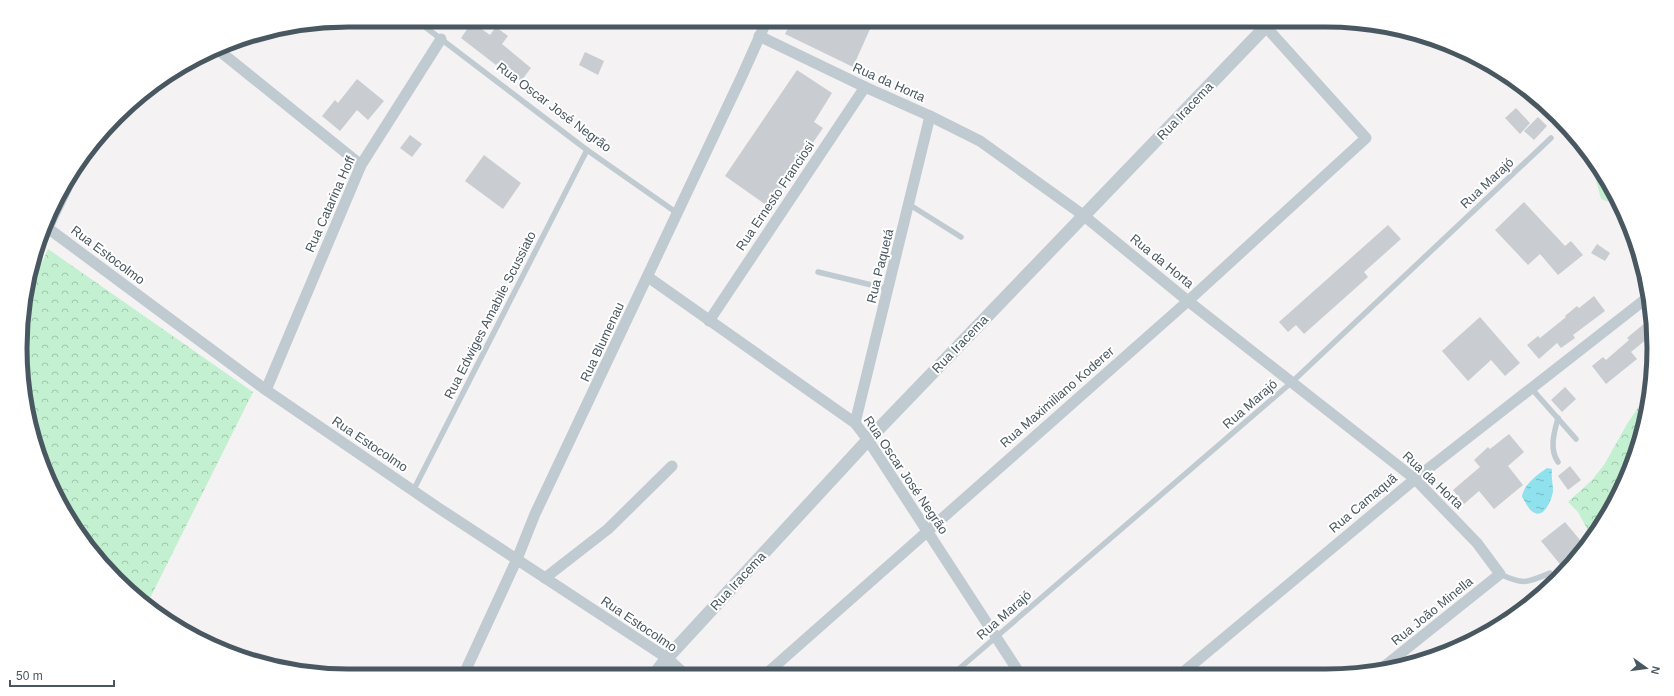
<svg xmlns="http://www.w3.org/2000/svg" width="1674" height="696" font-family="Helvetica,sans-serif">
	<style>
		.forest { fill: url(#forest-crowns) }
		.water { fill: url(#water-ripples) }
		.building { fill: #c9cdd1 }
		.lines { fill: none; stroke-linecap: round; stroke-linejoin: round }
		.service { stroke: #c0cad1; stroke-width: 5.5 }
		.minor { stroke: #c0cad1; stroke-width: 11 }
		.tertiary { stroke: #c0cad1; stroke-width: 13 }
		.labels { text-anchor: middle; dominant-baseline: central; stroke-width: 4; stroke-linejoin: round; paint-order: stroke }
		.street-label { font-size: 13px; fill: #495760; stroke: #fff }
		.rim { fill: none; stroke: #495760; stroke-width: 5 }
	</style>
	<defs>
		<pattern id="forest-crowns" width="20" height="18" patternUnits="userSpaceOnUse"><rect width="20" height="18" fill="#c2f0d0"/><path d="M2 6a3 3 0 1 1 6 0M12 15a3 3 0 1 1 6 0" fill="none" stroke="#a0c5ac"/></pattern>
		<pattern id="water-ripples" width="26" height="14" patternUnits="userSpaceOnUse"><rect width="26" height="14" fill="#8fe1ed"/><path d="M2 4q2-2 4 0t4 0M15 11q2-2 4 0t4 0" fill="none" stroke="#77b9c3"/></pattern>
	</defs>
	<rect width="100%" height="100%" fill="#f4f2f2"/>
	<g class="forest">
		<path d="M1574,135L1586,148L1621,206L1601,199L1591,161L1574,139Z"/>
		<path d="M48,249L253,392L146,606L75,530L45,474L26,412L23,305Z"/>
		<path d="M1651,388L1637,453L1599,530L1592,538L1578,512L1568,502L1592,480L1604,465L1627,424Z"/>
	</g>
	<path class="water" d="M1547,468L1552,469C1551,477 1553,484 1553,491C1552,499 1544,520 1533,512C1528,509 1525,501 1522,497C1523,485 1537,475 1547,468Z"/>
	<g class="building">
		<path d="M792,20H874L853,67L785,34Z"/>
		<path d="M472,22L490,35L496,27L508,36L502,44L531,68L521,81L498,63L496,65L461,38Z"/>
		<path d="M585,52L604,61L598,75L579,65Z"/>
		<path d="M797,70L832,93L814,122L823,128L769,207L725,176Z"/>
		<path d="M357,79L384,101L368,120L357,110L340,131L322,116L335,100L338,103Z"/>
		<path d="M1516,108L1530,123L1520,134L1505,118Z"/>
		<path d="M1538,117L1547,126L1534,140L1524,131Z"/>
		<path d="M410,135L422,144L412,157L400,148Z"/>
		<path d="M484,155L521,183L503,209L465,181Z"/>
		<path d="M1524,202L1565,246L1571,241L1583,255L1558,275L1540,254L1528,265L1495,230Z"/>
		<path d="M1388,225L1401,239L1364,272L1368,277L1304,334L1296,325L1288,332L1279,322Z"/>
		<path d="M1597,244L1610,253L1605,261L1591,253Z"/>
		<path d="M1594,296L1605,311L1573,335L1575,338L1561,348L1557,343L1539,359L1527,345L1538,336L1540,338L1566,317L1565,316L1577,306L1579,308Z"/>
		<path d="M1480,317L1520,363L1505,376L1491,360L1468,381L1442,351Z"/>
		<path d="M1652,317L1653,334L1631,352L1637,359L1606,384L1592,366L1603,357L1606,360L1629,340L1627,338Z"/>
		<path d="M1565,387L1576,399L1562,412L1551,400Z"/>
		<path d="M1509,434L1524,452L1508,466L1523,485L1494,509L1479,491L1464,504L1453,490L1480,467L1474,460L1488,447L1490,449Z"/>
		<path d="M1570,466L1581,480L1568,490L1558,476Z"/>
		<path d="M1565,522L1585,546L1564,569L1541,541Z"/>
	</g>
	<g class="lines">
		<g class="service">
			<path d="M416,20L587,150L677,213"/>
			<path d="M910,205L961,237"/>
			<path d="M818,272L888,289"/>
			<path d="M1531,388L1576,439"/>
			<path d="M1558,462C1549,449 1554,433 1558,418"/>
			<path d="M413,491L587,150"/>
			<path d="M1500,574C1523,585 1527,583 1550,573"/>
			<path d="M953,674L1292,382L1551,138"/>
		</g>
		<g class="minor">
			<path d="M759,36L865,87L930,116L980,141L1083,215L1188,301L1415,479L1477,543L1500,574L1381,669"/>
			<path d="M217,49L361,165"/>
			<path d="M45,226L266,390L437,507L667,658L686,675"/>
			<path d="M35,254L75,171"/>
			<path d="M648,277L855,423L868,440L1020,674"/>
			<path d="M709,321L865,87"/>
			<path d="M266,390L361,165L441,39"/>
			<path d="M855,423L930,116"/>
			<path d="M545,578L608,529L672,466"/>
			<path d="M1181,674L1415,479L1643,301"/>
			<path d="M765,675L1188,301L1366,138L1266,27"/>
			<path d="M463,676L517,559L535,514L741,78L767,20"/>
		</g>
		<path class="tertiary" d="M654,675L667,658L868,440L1272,20"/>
	</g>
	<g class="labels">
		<g class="street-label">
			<text transform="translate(889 82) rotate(24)">Rua da Horta</text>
			<text transform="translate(554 107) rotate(37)">Rua Oscar José Negrão</text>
			<text transform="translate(1185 111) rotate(-46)">Rua Iracema</text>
			<text transform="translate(1487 183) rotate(-43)">Rua Marajó</text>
			<text transform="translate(775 196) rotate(-56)">Rua Ernesto Franciosi</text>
			<text transform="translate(330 204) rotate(-66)">Rua Catarina Hoff</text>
			<text transform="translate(108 255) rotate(37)">Rua Estocolmo</text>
			<text transform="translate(1162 261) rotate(39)">Rua da Horta</text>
			<text transform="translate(880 266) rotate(-76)">Rua Paquetá</text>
			<text transform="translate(490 315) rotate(-63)">Rua Edwiges Amabile Scussiato</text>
			<text transform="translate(602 342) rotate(-65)">Rua Blumenau</text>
			<text transform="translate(960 344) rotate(-46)">Rua Iracema</text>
			<text transform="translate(1057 397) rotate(-41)">Rua Maximiliano Koderer</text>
			<text transform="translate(1250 404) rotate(-41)">Rua Marajó</text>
			<text transform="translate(370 444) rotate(34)">Rua Estocolmo</text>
			<text transform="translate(906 475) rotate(56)">Rua Oscar José Negrão</text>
			<text transform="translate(1433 480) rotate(43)">Rua da Horta</text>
			<text transform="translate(1363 503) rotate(-40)">Rua Camaquã</text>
			<text transform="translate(738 581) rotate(-47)">Rua Iracema</text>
			<text transform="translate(1432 611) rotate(-39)">Rua João Minella</text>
			<text transform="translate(1004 615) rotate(-41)">Rua Marajó</text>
			<text transform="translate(639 624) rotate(34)">Rua Estocolmo</text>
		</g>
	</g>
	<path d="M0 0H1674V696H0ZM348 27H1326A321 321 0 0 1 1647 348V348A321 321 0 0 1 1326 669H348A321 321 0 0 1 27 348V348A321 321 0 0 1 348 27Z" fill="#fff" fill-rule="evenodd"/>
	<path class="rim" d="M348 27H1326A321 321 0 0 1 1647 348V348A321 321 0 0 1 1326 669H348A321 321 0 0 1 27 348V348A321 321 0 0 1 348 27Z"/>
	<g transform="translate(1646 668) rotate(104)" stroke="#ffffff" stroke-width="3" paint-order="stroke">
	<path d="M0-3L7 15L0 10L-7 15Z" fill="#495760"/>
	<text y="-6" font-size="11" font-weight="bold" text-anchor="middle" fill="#495760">N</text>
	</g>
	<path d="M10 680v6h104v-6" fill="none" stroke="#495760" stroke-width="2"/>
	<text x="16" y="680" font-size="12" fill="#495760" stroke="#ffffff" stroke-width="3" paint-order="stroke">50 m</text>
</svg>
